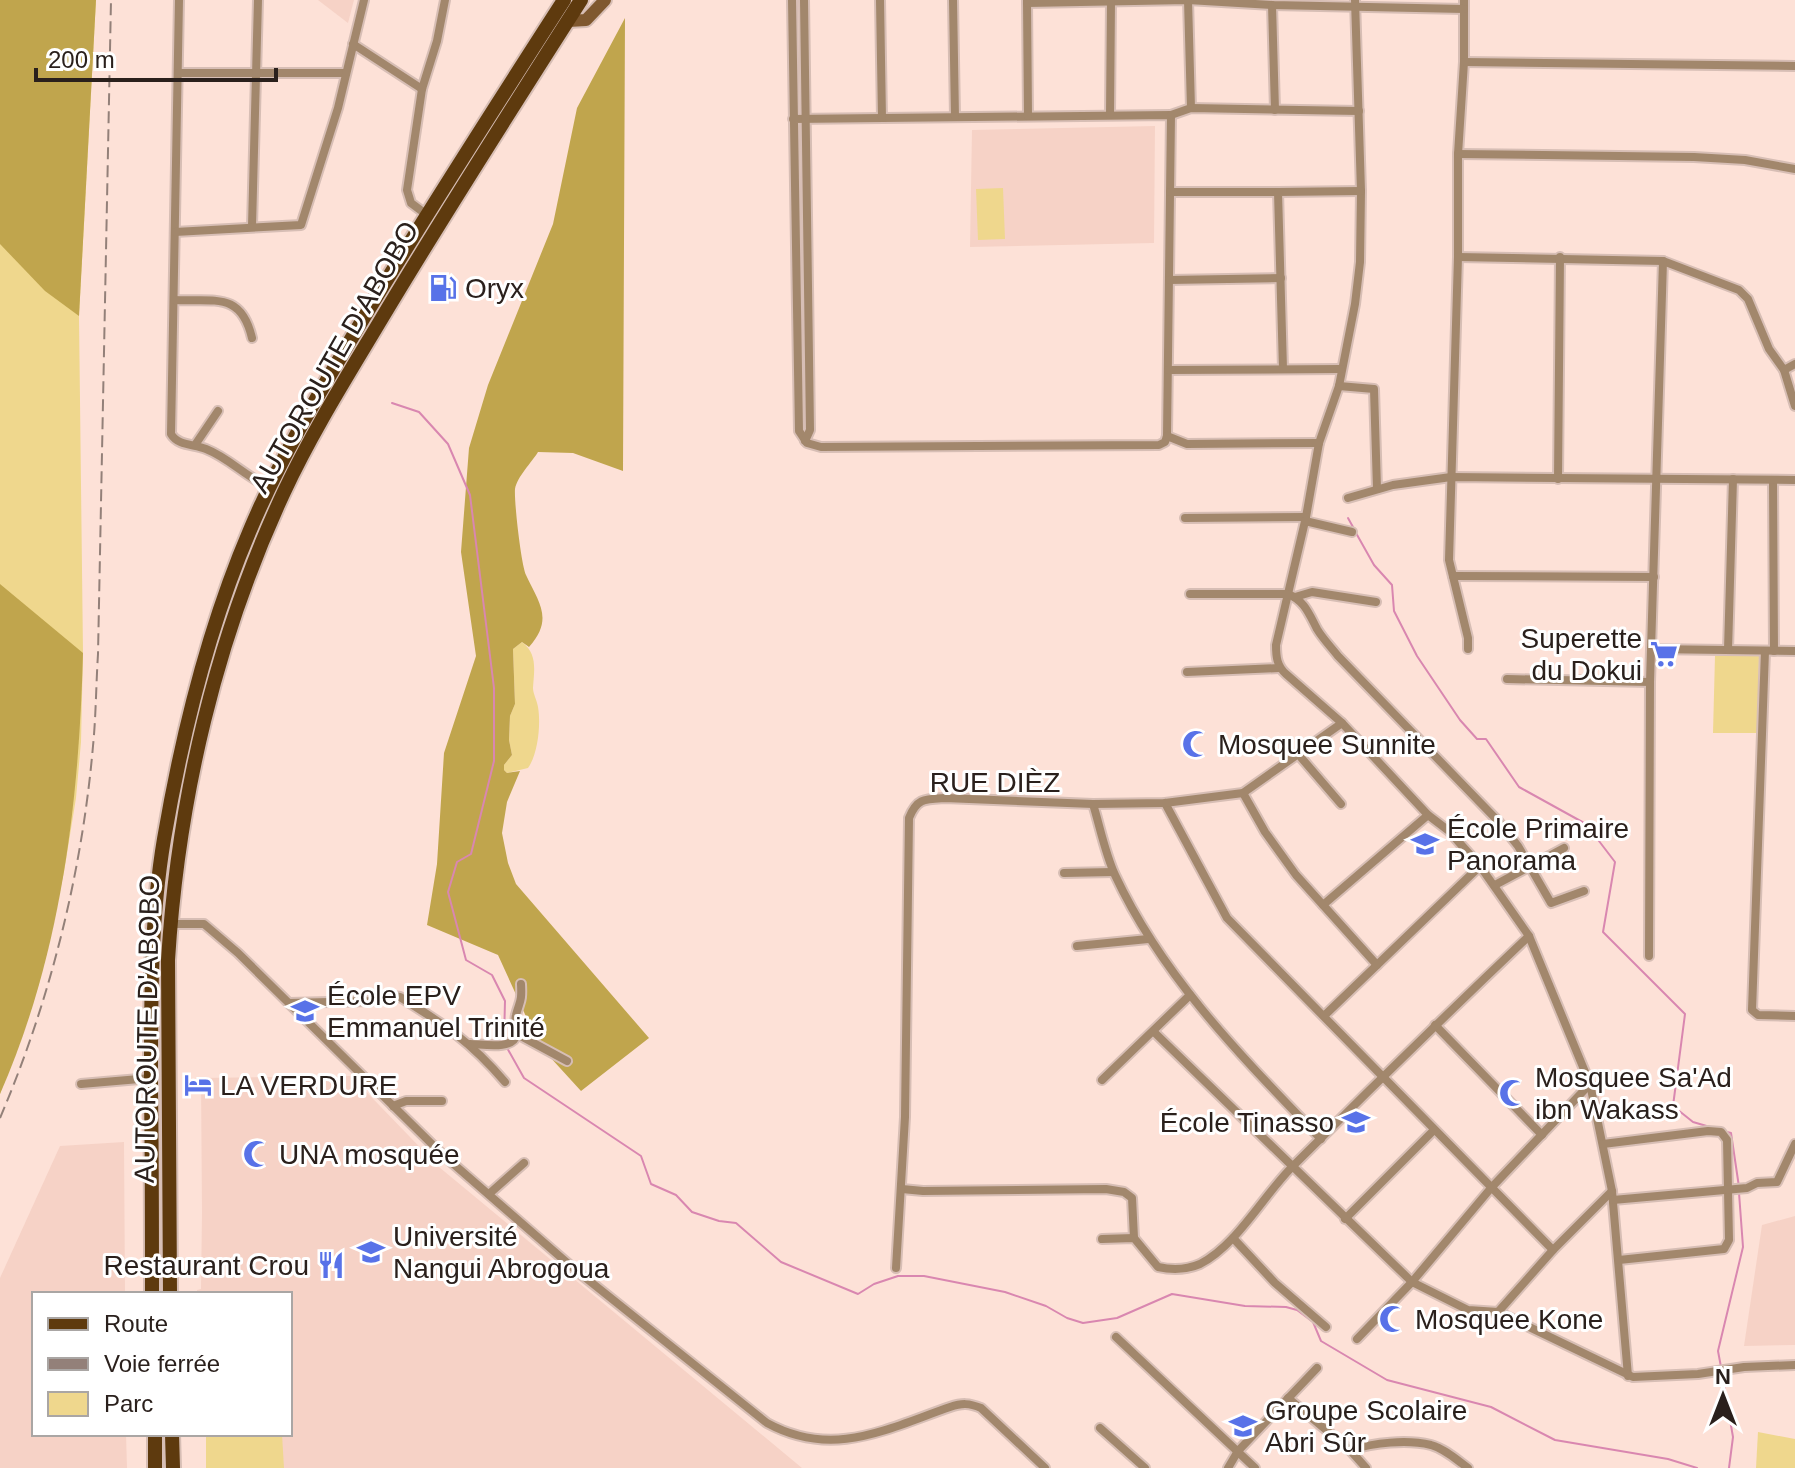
<svg xmlns="http://www.w3.org/2000/svg" width="1795" height="1468" font-family="Helvetica,sans-serif">
	<style>
		.built { fill: #f6d2c6 }
		.green { fill: #efd78d }
		.forest { fill: #c0a54d }
		.lines { fill: none; stroke-linecap: round; stroke-linejoin: round }
		.stream { stroke: #d987b0; stroke-width: 2 }
		.street-casing { stroke: #d7beb5; stroke-width: 12 }
		.secondary-casing { stroke: #d7beb5; stroke-width: 16 }
		.primary-casing { stroke: #d7beb5; stroke-width: 18 }
		.street { stroke: #a2876c; stroke-width: 8 }
		.secondary { stroke: #7f582f; stroke-width: 12 }
		.primary { stroke: #5e3a0e; stroke-width: 14 }
		.rail { stroke: #938079; stroke-width: 2; stroke-dasharray: 12 6; stroke-linecap: butt }
		.labels { text-anchor: middle; dominant-baseline: central; stroke-width: 6; stroke-linejoin: round; paint-order: stroke }
		.poi-label { font-size: 28px; fill: #2a201c; stroke: #fff; text-anchor: start }
		.street-label { font-size: 28px; fill: #2a201c; stroke: #fff }
	</style>
	<rect width="100%" height="100%" fill="#fde1d7"/>
	<g class="built">
		<path d="M318,0H354L348,23Z"/>
		<path d="M1155,126L1154,243L970,247L972,130Z"/>
		<path d="M351,1076L439,1167L802,1468H206V1434H290V1294H197V1290L201,1289L202,1213L201,1078Z"/>
		<path d="M124,1142L125,1294H34V1434H126L127,1468H0V1278L60,1146Z"/>
		<path d="M1795,1216V1345L1744,1346L1762,1225Z"/>
	</g>
	<g class="green">
		<path d="M0,0H96L79,316L83,653L81,742L76,798L64,872L39,984L0,1094Z"/>
		<path d="M1003,188L1005,239L978,240L976,189Z"/>
		<path d="M522,642C538,654 534,671 533,688C533,694 537,700 538,707C541,724 538,754 528,768L507,773L504,770V765L512,755L509,740L510,716L515,704L513,649Z"/>
		<path d="M1715,656H1759L1757,733H1713Z"/>
		<path d="M1758,1432L1795,1439V1468H1756Z"/>
		<path d="M206,1434H282L284,1468H206Z"/>
	</g>
	<g class="forest">
		<path d="M0,0H96L79,316L45,291L0,244Z"/>
		<path d="M625,18L623,471L573,453L538,452C532,462 517,477 515,489C514,501 521,564 526,575C539,603 554,619 529,647L522,642L513,649L515,704L510,716L509,740L512,755L504,765V770L507,773L520,771L507,802L502,833L508,863L516,884L649,1038L581,1091L539,1045L498,955L427,925L437,864L444,753L476,656L461,552L469,448L488,385L553,224L577,108Z"/>
		<path d="M0,584L83,653C79,804 61,955 0,1094Z"/>
	</g>
	<g class="lines">
		<g class="stream">
			<path d="M392,403L419,412L448,444L470,495L494,688V761L471,854L457,862L448,892L466,960L492,975L505,1001L504,1040"/>
			<path d="M1348,518L1353,527"/>
			<path d="M1356,533L1374,565L1392,585L1394,611L1417,656L1460,720L1477,739H1486L1519,787L1586,824L1615,862L1603,932L1685,1014L1673,1106L1693,1122L1710,1127"/>
			<path d="M506,1046L524,1078L641,1156L651,1184L676,1195L692,1212L719,1221L736,1223L781,1262L858,1294L874,1284L898,1276H924L1005,1292L1046,1306L1067,1318L1083,1323L1117,1318L1172,1294L1245,1306L1286,1307L1297,1310L1313,1322L1321,1341L1387,1380L1491,1407L1555,1440L1668,1459L1697,1468"/>
			<path d="M1723,1131L1731,1133L1739,1187"/>
			<path d="M1721,1367L1718,1351L1743,1247L1739,1193"/>
			<path d="M1722,1374L1733,1437L1729,1468"/>
		</g>
		<g class="street-casing">
			<g id="street">
				<path d="M179,0L171,434C178,446 194,444 206,449C229,458 246,477 269,487"/>
				<path d="M792,0L799,431L807,443L821,447L1159,445L1165,442L1167,436L1171,115L793,119"/>
				<path d="M804,0L810,430L805,441"/>
				<path d="M880,0L882,118"/>
				<path d="M953,0L955,117"/>
				<path d="M1188,0L1191,108"/>
				<path d="M1355,0L1361,191L1360,262L1355,304L1339,386L1319,443L1306,517L1276,645C1276,657 1277,666 1286,674L1342,723L1428,815L1449,831L1480,866L1529,936L1590,1084L1612,1191L1628,1376"/>
				<path d="M1464,0V62L1458,154V257L1449,560L1468,638V649"/>
				<path d="M1027,1L1028,116"/>
				<path d="M1027,3L1188,0L1272,5L1464,9"/>
				<path d="M1272,5L1275,110"/>
				<path d="M353,44L422,89"/>
				<path d="M1464,62L1795,66"/>
				<path d="M178,73H346"/>
				<path d="M1110,115L1111,1"/>
				<path d="M1171,115L1191,108L1359,111"/>
				<path d="M1458,154L1694,157L1745,160L1795,169"/>
				<path d="M1170,192H1278"/>
				<path d="M427,215L411,203L407,190L422,89L437,41L445,0"/>
				<path d="M252,226L258,0"/>
				<path d="M175,232L301,225L338,108L364,0"/>
				<path d="M1458,257L1663,261L1739,290L1748,299L1769,349L1784,370L1795,406"/>
				<path d="M1169,280L1281,278"/>
				<path d="M174,300C214,302 241,291 252,338"/>
				<path d="M1283,369L1278,192L1361,191"/>
				<path d="M1168,370L1341,369"/>
				<path d="M1784,370L1795,364"/>
				<path d="M1339,386L1374,389L1377,489"/>
				<path d="M1167,436L1187,444L1319,443"/>
				<path d="M195,445L218,411"/>
				<path d="M1558,479L1560,257"/>
				<path d="M1773,480L1774,651"/>
				<path d="M1348,498L1393,485L1451,477L1795,480"/>
				<path d="M1185,518L1306,517"/>
				<path d="M1305,521L1352,532"/>
				<path d="M1453,576L1654,577"/>
				<path d="M1190,594H1288C1305,601 1309,614 1317,629C1323,639 1331,647 1338,656L1498,821L1518,846L1551,903L1584,891"/>
				<path d="M1295,597L1312,592L1376,602"/>
				<path d="M1651,649L1795,651"/>
				<path d="M1728,650L1733,479"/>
				<path d="M1765,651L1752,1010L1758,1015L1795,1016"/>
				<path d="M1187,672L1279,668"/>
				<path d="M1507,679L1650,682"/>
				<path d="M1298,754L1341,804"/>
				<path d="M1243,793L1265,832L1296,875L1377,965"/>
				<path d="M1165,803L1227,918L1553,1250L1612,1191"/>
				<path d="M1093,804C1100,827 1105,853 1115,875C1163,978 1243,1058 1321,1139"/>
				<path d="M1064,873L1113,872"/>
				<path d="M1495,885L1564,848"/>
				<path d="M1323,905L1428,815"/>
				<path d="M170,924H204L238,953L442,1154L572,1267L767,1423C833,1459 886,1429 950,1407C962,1403 969,1403 981,1408L1045,1468"/>
				<path d="M1077,946L1148,939"/>
				<path d="M1649,956L1650,682L1663,261"/>
				<path d="M289,1003L370,1001L392,996L400,997C445,1025 470,1041 505,1082"/>
				<path d="M1324,1016L1480,866"/>
				<path d="M1435,1025L1542,1135"/>
				<path d="M1154,1032L1412,1282L1468,1310L1498,1312"/>
				<path d="M517,1034L567,1061"/>
				<path d="M470,1044C482,1044 513,1051 517,1034C518,1028 514,1021 516,1015C520,1000 522,1002 521,984"/>
				<path d="M1102,1080L1190,995"/>
				<path d="M81,1084L151,1078"/>
				<path d="M393,1106L406,1101H442"/>
				<path d="M1603,1144L1708,1131L1721,1132L1727,1140L1729,1240L1724,1249L1619,1260"/>
				<path d="M902,1189L923,1191L1106,1189L1124,1192L1132,1198L1134,1238"/>
				<path d="M489,1194L524,1163"/>
				<path d="M1613,1200L1747,1188L1757,1183L1777,1182L1795,1144"/>
				<path d="M1345,1219L1433,1131"/>
				<path d="M1233,1238L1275,1283L1326,1327"/>
				<path d="M1102,1239L1134,1238L1158,1267C1171,1270 1186,1270 1200,1264C1237,1245 1263,1196 1292,1167C1370,1089 1449,1012 1529,936"/>
				<path d="M1553,1250L1498,1312L1633,1377L1698,1374L1744,1367L1795,1365"/>
				<path d="M896,1268L905,1117L909,818C917,798 925,799 945,798L1093,804L1165,803L1243,793L1342,723"/>
				<path d="M1116,1337L1255,1468"/>
				<path d="M1357,1339L1412,1282L1491,1188L1590,1084"/>
				<path d="M1288,1398L1350,1450L1366,1468"/>
				<path d="M1100,1428L1145,1468"/>
				<path d="M1350,1450C1374,1443 1406,1439 1431,1445C1445,1449 1457,1460 1468,1468"/>
				<path d="M1228,1468L1238,1451L1317,1368"/>
			</g>
		</g>
		<g class="secondary-casing">
			<path id="secondary" d="M568,21L586,20L605,0"/>
		</g>
		<g class="primary-casing">
			<g id="primary">
				<path d="M152,1294C152,1226 152,1159 151,1091C151,1007 150,922 164,839C182,734 208,628 250,530C282,454 324,385 366,314C430,208 497,104 564,0"/>
				<path d="M170,1294L168,960C178,799 216,638 284,492C312,432 348,375 382,318C446,211 514,105 581,0"/>
				<path d="M155,1434V1468"/>
				<path d="M172,1434L173,1468"/>
			</g>
		</g>
		<use href="#street" class="street"/>
		<use href="#secondary" class="secondary"/>
		<use href="#primary" class="primary"/>
		<path class="rail" d="M0,1118C50,1001 82,873 93,746C96,716 96,685 98,654L111,0"/>
	</g>
	<defs>
		<g id="fuel-bare" transform="scale(2.16)"><path d="M-5.5-6h7V0h2V4h1.3V-2.5L3-4.5l.8-.8L6-3V5H2.5V1h-1V6h-7ZM-4.2-4.7v3.2H.2V-4.7Z" fill="#5872e8" stroke="#fff" stroke-width="2.5" paint-order="stroke"/></g>
		<g id="supermarket-bare" transform="scale(2.16)"><path d="M-6-5.5h2.5l.6 2H6L4.5 2H-2.5L-4.4-4H-6ZM-1.5 3.2a1.3 1.3 0 1 0 .1 0ZM3 3.2a1.3 1.3 0 1 0 .1 0Z" fill="#5872e8" stroke="#fff" stroke-width="2.5" paint-order="stroke"/></g>
		<g id="mosque-bare" transform="scale(2.16)"><path d="M3.5-4.9A6 6 0 1 0 3.5 4.9A5 5 0 1 1 3.5-4.9Z" fill="#5872e8" stroke="#fff" stroke-width="2.5" paint-order="stroke"/></g>
		<g id="school-bare" transform="scale(2.16)"><path d="M0-5L7-2L0 1L-7-2ZM-4 1L0 2.5L4 1V4Q0 6-4 4Z" fill="#5872e8" stroke="#fff" stroke-width="2.5" paint-order="stroke"/></g>
		<g id="hotel-bare" transform="scale(2.16)"><path d="M-6-4.5h1.5V1H6V5H4.5V3h-9V5H-6ZM-4 0a1.8 1.8 0 1 1 3.6 0ZM.5 0V-2.5h3Q6-2.5 6 0Z" fill="#5872e8" stroke="#fff" stroke-width="2.5" paint-order="stroke"/></g>
		<g id="university-bare" transform="scale(2.16)"><path d="M0-5L7-2L0 1L-7-2ZM-4 1L0 2.5L4 1V4Q0 6-4 4Z" fill="#5872e8" stroke="#fff" stroke-width="2.5" paint-order="stroke"/></g>
		<g id="restaurant-bare" transform="scale(2.16)"><path d="M-5-6h1v4h1v-4h1v4h1v-4h1v5L-1.5 .5V6h-2V.5L-5-1ZM5-6V6H3V1.5H1.5Q1.5-4 5-6Z" fill="#5872e8" stroke="#fff" stroke-width="2.5" paint-order="stroke"/></g>
	</defs>
	<g fill-rule="evenodd">
		<use href="#fuel-bare" x="443" y="288"/>
		<use href="#supermarket-bare" x="1664" y="654"/>
		<use href="#mosque-bare" x="1196" y="744"/>
		<use href="#school-bare" x="1425" y="844"/>
		<use href="#school-bare" x="305" y="1011"/>
		<use href="#hotel-bare" x="198" y="1085"/>
		<use href="#mosque-bare" x="1513" y="1093"/>
		<use href="#school-bare" x="1356" y="1122"/>
		<use href="#mosque-bare" x="257" y="1154"/>
		<use href="#university-bare" x="371" y="1252"/>
		<use href="#restaurant-bare" x="331" y="1265"/>
		<use href="#mosque-bare" x="1393" y="1319"/>
		<use href="#school-bare" x="1243" y="1426"/>
	</g>
	<g class="labels">
		<g class="poi-label">
			<text x="465" y="288">Oryx</text>
			<text x="1642" y="638" text-anchor="end">Superette<tspan x="1642" dy="32">du Dokui</tspan></text>
			<text x="1218" y="744">Mosquee Sunnite</text>
			<text x="1447" y="828">École Primaire<tspan x="1447" dy="32">Panorama</tspan></text>
			<text x="327" y="995">École EPV<tspan x="327" dy="32">Emmanuel Trinité</tspan></text>
			<text x="1535" y="1077">Mosquee Sa'Ad<tspan x="1535" dy="32">ibn Wakass</tspan></text>
			<text x="220" y="1085">LA VERDURE</text>
			<text x="1334" y="1122" text-anchor="end">École Tinasso</text>
			<text x="279" y="1154">UNA mosquée</text>
			<text x="393" y="1236">Université<tspan x="393" dy="32">Nangui Abrogoua</tspan></text>
			<text x="309" y="1265" text-anchor="end">Restaurant Crou</text>
			<text x="1415" y="1319">Mosquee Kone</text>
			<text x="1265" y="1410">Groupe Scolaire<tspan x="1265" dy="32">Abri Sûr</tspan></text>
		</g>
		<g class="street-label">
			<text transform="translate(334 357) rotate(-60)">AUTOROUTE D'ABOBO</text>
			<text x="995" y="782">RUE DIÈZ</text>
			<text transform="translate(147 1029) rotate(-89)">AUTOROUTE D'ABOBO</text>
		</g>
	</g>
	<rect x="32" y="1292" width="260" height="144" fill="#ffffff" stroke="#aaa6a4" stroke-width="2"/>
	<rect x="48" y="1318" width="40" height="12" fill="#5e3a0e" stroke="#aaa6a4" stroke-width="2"/>
	<text x="104" y="1332" font-size="24" fill="#2a201c">Route</text>
	<rect x="48" y="1358" width="40" height="12" fill="#938079" stroke="#aaa6a4" stroke-width="2"/>
	<text x="104" y="1372" font-size="24" fill="#2a201c">Voie ferrée</text>
	<rect x="48" y="1392" width="40" height="24" fill="#efd78d" stroke="#aaa6a4" stroke-width="2"/>
	<text x="104" y="1412" font-size="24" fill="#2a201c">Parc</text>
	<g transform="translate(1723 1396)" stroke="#ffffff" stroke-width="6" paint-order="stroke">
	<path d="M0-6L14 30L0 20L-14 30Z" fill="#2a201c"/>
	<text y="-12" font-size="22" font-weight="bold" text-anchor="middle" fill="#2a201c">N</text>
	</g>
	<path d="M36 68v12h240v-12" fill="none" stroke="#2a201c" stroke-width="4"/>
	<text x="48" y="68" font-size="24" fill="#2a201c" stroke="#ffffff" stroke-width="6" paint-order="stroke">200 m</text>
</svg>
